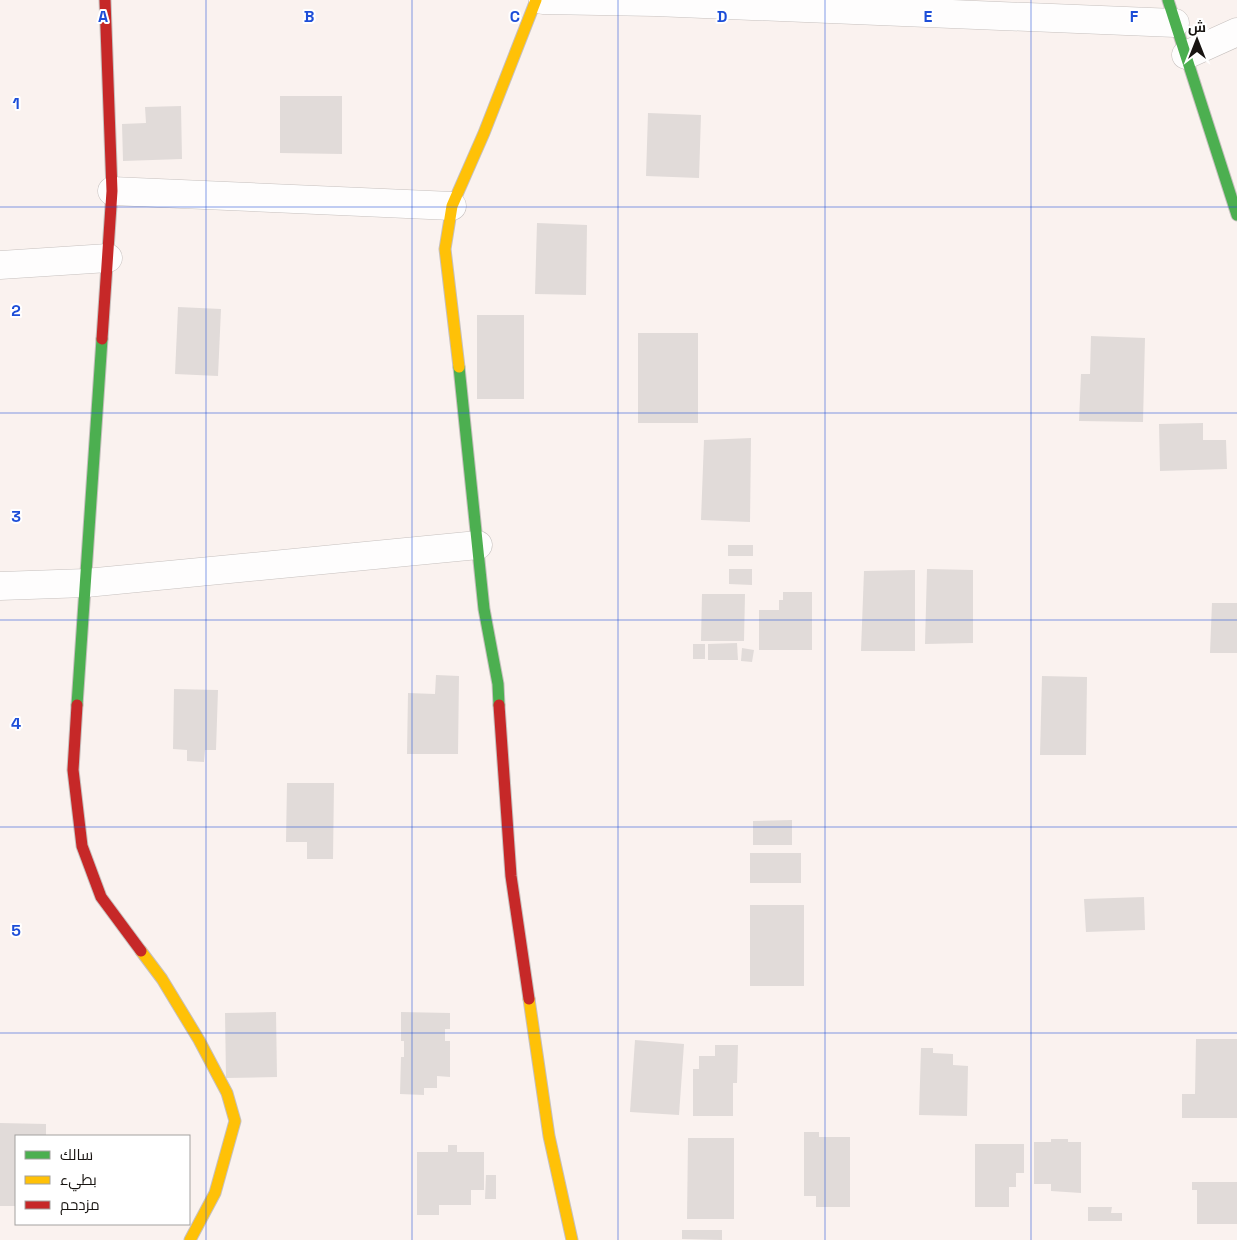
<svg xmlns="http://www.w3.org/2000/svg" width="1237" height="1240" font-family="'Space Grotesk',Cairo,sans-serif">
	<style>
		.building { fill: #e1dbd9 }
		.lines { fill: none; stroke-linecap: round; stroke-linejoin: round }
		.street-casing { stroke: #c6c0be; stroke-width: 29 }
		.fast-casing { stroke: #c6c0be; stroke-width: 13 }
		.slow-casing { stroke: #c6c0be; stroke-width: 13 }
		.jam-casing { stroke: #c6c0be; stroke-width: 13 }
		.street { stroke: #fefdfd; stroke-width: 28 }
		.fast { stroke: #4caf50; stroke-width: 11 }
		.slow { stroke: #ffc107; stroke-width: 11 }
		.jam { stroke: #c62828; stroke-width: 11 }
		.grid { fill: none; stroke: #1d4ed8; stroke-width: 1; stroke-opacity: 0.55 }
		.grid-label { font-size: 16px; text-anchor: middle; font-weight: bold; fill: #1d4ed8; stroke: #fff; stroke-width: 4; stroke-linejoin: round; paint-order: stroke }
	</style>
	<rect width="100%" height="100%" fill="#faf2ef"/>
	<g class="building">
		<path d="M280,96H342V154L280,153Z"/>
		<path d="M181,106L182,159L123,161L122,124L146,123L145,107Z"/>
		<path d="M648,113L701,115L699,178L646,176Z"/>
		<path d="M537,223L587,225L586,295L535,294Z"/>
		<path d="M178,307L221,309L218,376L175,374Z"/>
		<rect x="477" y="315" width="47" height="84"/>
		<rect x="638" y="333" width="60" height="90"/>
		<path d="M1091,336L1145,338L1143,422L1079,421L1081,374H1090Z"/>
		<path d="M1203,423V440H1226L1227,469L1160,471L1159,424Z"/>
		<path d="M751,438L750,522L701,520L704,440Z"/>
		<rect x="728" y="545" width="25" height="11"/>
		<path d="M729,569H752V585L729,584Z"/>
		<path d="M927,569L973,570V643L925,644Z"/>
		<path d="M915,570V651H861L864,571Z"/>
		<path d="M783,592H812V650H759V610H779V600H783Z"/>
		<path d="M702,594H745L744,641H701Z"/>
		<path d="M1212,603H1237V653H1210Z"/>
		<path d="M737,643L738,660H708V644Z"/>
		<rect x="693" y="644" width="12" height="15"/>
		<path d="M742,648L754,650L752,662L741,661Z"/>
		<path d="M436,675L459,676L458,754H407L408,693L435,694Z"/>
		<path d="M1042,676L1087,677L1086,755H1040Z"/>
		<path d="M174,689L218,690L216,750H205L204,762L187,761V750L173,749Z"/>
		<path d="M287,783H334L333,859H307V842H286Z"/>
		<path d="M792,820V845H753V821Z"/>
		<rect x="750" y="853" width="51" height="30"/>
		<path d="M1144,897L1145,930L1086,932L1084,899Z"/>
		<rect x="750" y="905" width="54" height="81"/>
		<path d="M276,1012L277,1077L226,1078L225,1013Z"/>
		<path d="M401,1012L450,1013V1029H445V1041H450V1077L437,1076V1088H424V1095L400,1094L401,1057H404V1041H401Z"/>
		<path d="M1196,1039H1237V1118H1182V1094H1195Z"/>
		<path d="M635,1040L684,1044L679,1115L630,1112Z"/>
		<path d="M715,1045H738L737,1083H733V1116H693V1069H699V1056H715Z"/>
		<path d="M921,1048H933V1053L953,1054V1065L968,1066L967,1116L919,1115Z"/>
		<path d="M0,1123L46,1124V1136H16V1206H0Z"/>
		<path d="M804,1132H819V1137H850V1207H816V1196H804Z"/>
		<path d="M688,1138H734V1219H687Z"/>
		<path d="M1051,1139H1068V1142H1081V1193L1051,1191V1184H1034V1142H1051Z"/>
		<path d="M975,1144H1024V1173H1016V1187H1009V1207H975Z"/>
		<path d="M448,1145H457V1152H484V1190H471V1205H439V1215H417V1152H448Z"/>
		<path d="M486,1175H496V1199H485Z"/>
		<path d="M1192,1182H1237V1224H1197V1190H1192Z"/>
		<path d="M1088,1207H1112L1111,1213H1122V1221H1088Z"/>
		<path d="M682,1230H722V1240L682,1239Z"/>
	</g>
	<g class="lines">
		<g class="street-casing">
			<g id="street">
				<path d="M543,0L655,2L1175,23"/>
				<path d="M1186,55L1237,32"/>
				<path d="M112,191L452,206"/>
				<path d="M0,265L108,258"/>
				<path d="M0,586L86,583L478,545"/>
			</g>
		</g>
		<g class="fast-casing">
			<g id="fast">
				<path d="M1168,0L1237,215"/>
				<path d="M459,367L484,609L498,684L499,705"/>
				<path d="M77,705L102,339"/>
			</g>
		</g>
		<g class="slow-casing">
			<g id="slow">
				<path d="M459,367L445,249L452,206L484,133L536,0"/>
				<path d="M141,951L162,979L199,1040L227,1093L235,1121L215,1193L190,1240"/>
				<path d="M529,999L549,1136L572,1240"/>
			</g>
		</g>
		<g class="jam-casing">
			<g id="jam">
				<path d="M102,339L112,191L105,0"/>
				<path d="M77,705L73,770L82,846L101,897L141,951"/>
				<path d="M499,705L511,876L529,999"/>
			</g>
		</g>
		<use href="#street" class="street"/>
		<use href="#fast" class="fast"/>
		<use href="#slow" class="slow"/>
		<use href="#jam" class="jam"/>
	</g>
	<path class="grid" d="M206,0V1240M412,0V1240M618,0V1240M825,0V1240M1031,0V1240M0,207H1237M0,413H1237M0,620H1237M0,827H1237M0,1033H1237"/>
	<g class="grid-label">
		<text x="103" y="22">A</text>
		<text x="309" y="22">B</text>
		<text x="515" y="22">C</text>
		<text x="722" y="22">D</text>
		<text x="928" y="22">E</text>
		<text x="1134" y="22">F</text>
		<text x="16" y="109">1</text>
		<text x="16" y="316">2</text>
		<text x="16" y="522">3</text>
		<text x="16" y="729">4</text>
		<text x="16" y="936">5</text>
	</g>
	<rect x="15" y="1135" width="175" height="90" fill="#ffffff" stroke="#a3a1a0"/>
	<rect x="25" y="1151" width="25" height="8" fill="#4caf50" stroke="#a3a1a0"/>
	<text x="60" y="1160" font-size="15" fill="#181411">سالك</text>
	<rect x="25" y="1176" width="25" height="8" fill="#ffc107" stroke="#a3a1a0"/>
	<text x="60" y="1185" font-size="15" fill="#181411">بطيء</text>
	<rect x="25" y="1201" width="25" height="8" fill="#c62828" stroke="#a3a1a0"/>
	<text x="60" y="1210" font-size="15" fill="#181411">مزدحم</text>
	<g transform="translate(1197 40)" stroke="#ffffff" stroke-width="4" paint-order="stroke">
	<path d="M0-4L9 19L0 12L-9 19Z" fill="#181411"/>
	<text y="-8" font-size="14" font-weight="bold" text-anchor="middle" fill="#181411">ش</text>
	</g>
</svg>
